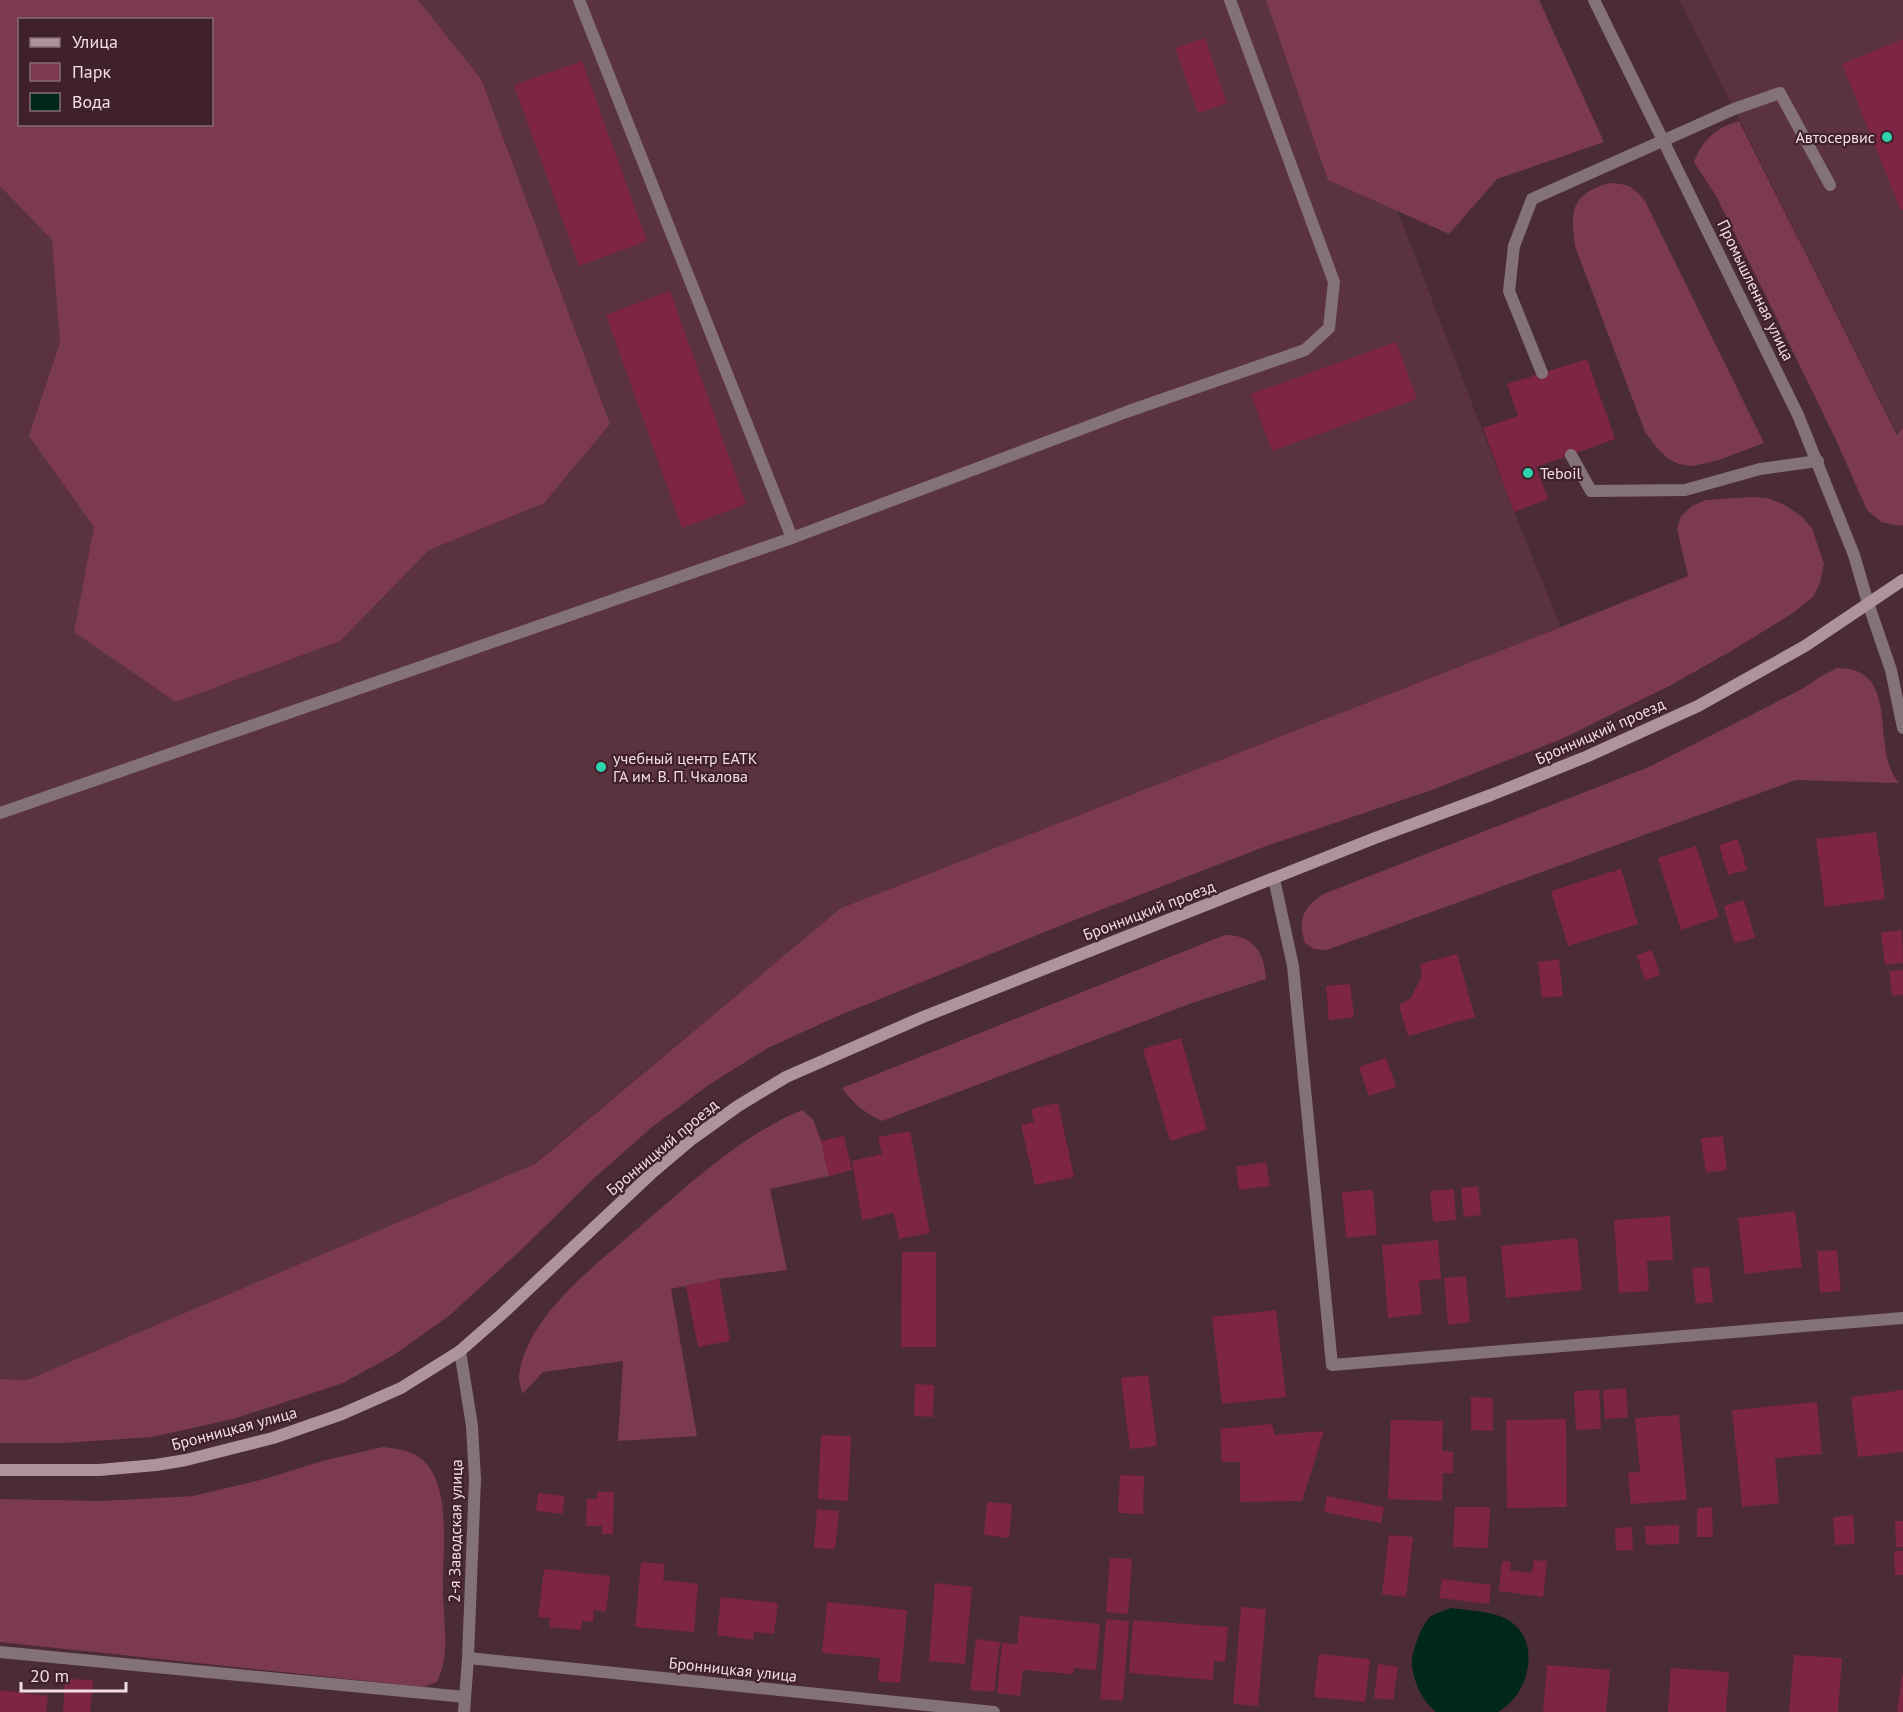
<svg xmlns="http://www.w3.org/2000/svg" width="1903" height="1712" font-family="'PT Sans',sans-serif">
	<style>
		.built { fill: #5a333e; fill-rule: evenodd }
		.green { fill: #7b3a4e; fill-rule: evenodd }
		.water { fill: #00271c }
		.building { fill: #7e2545 }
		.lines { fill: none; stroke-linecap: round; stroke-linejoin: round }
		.service { stroke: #837276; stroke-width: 12 }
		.minor { stroke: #837276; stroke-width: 12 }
		.secondary { stroke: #ae949a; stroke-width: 12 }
		.poi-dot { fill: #2ed4ab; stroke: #40212a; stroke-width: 2 }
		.labels { text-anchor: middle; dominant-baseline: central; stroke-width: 4.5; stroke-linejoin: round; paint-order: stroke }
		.poi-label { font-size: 16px; fill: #f2dde2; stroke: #40212a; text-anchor: start }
		.street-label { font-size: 16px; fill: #f2dde2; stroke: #40212a }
	</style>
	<rect width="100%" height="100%" fill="#4b2b34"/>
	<g class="built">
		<path d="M0,0H1316L1514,512L1561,627L841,908L528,1169L27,1380L0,1379ZM20,20H212V124H20Z"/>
		<path d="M1679,0H1903V428L1898,435Z"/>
	</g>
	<g class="green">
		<path d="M0,0H418L481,79L610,424L544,503L429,550L340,641L176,702L74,632L94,527L29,436L60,343L52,240L0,186ZM20,20H212V124H20Z"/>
		<path d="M1266,0H1539L1604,142L1497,179L1449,234L1328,180Z"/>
		<path d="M1739,121L1897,435L1903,428V525L1899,526L1881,522L1867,510L1836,440L1759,282L1716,196L1694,162C1702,140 1717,127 1739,121Z"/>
		<path d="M1609,183C1628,184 1633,186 1645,201L1764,443L1719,460L1693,466L1679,464L1667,458L1657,448L1645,432L1575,246C1570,211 1571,194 1609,183Z"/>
		<path d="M1752,497L1768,498L1785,505L1801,516L1812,528L1824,564L1820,583L1813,597L1793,613L1733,650L1671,685L1564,738L1432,790L1269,845L1067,923L838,1016L768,1048L710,1084L652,1127L590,1182L521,1250L450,1315L394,1355L343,1383L233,1419L152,1437L63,1443H0V1379L27,1380L535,1164L841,908L1561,627L1688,576L1677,529L1681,516L1692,506L1705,500Z"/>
		<path d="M1837,668C1903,667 1869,750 1899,783L1796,780L1327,950L1314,949L1305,943C1297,919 1304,905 1326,893L1649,767L1802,689L1823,675Z"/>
		<path d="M1225,935C1254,935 1264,952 1266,979L1192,1003L882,1121C864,1112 854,1105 842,1088Z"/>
		<path d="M802,1110L813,1119L821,1141L829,1176L770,1189L787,1270L719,1279L671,1289L697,1436L618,1441L623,1361L543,1372L522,1394C521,1388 519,1382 519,1376C520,1361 529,1341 537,1329C562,1290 601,1260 636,1230C686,1187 741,1135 802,1110Z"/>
		<path d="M383,1447C399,1449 413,1450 425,1462C452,1489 442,1556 443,1591C443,1621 451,1654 437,1682L423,1687L0,1642V1499L101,1501L193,1496L264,1479L326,1460Z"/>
	</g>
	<path class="water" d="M1452,1608C1472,1611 1500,1611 1515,1625C1539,1646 1528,1691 1505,1707C1501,1710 1501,1711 1497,1712C1482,1712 1452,1712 1436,1712C1423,1702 1414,1683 1412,1666C1410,1655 1422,1624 1430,1617C1436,1613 1445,1610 1452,1608Z"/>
	<g class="building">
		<path d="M1205,38L1227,103L1198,113L1175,48Z"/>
		<path d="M1903,39V210L1901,211L1842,64Z"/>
		<path d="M582,61L647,241L579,266L514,85Z"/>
		<path d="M670,291L746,504L682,528L606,315Z"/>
		<path d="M1396,342L1417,399L1272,451L1251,394Z"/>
		<path d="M1587,359L1615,439L1536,467L1548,499L1514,512L1483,428L1518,416L1507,384Z"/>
		<path d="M1876,832L1885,899L1825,907L1816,839Z"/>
		<path d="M1738,839L1747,870L1728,875L1719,845Z"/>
		<path d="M1696,846L1719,917L1681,930L1658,858Z"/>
		<path d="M1621,869L1638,924L1568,946L1551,891Z"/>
		<path d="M1744,900L1755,938L1734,943L1724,906Z"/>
		<path d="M1902,930L1903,963L1885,965L1881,933Z"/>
		<path d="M1652,950L1660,975L1645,980L1637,955Z"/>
		<path d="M1457,954L1475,1017L1408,1036L1399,1005L1411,998L1422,975L1420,964Z"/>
		<path d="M1559,959L1563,996L1542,998L1538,962Z"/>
		<path d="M1903,970V995L1892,996L1889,971Z"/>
		<path d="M1350,984L1354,1017L1329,1020L1326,986Z"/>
		<path d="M1181,1038L1207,1130L1170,1141L1143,1049Z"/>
		<path d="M1386,1058L1396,1087L1369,1096L1359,1067Z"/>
		<path d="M1058,1103L1074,1177L1035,1185L1021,1125L1034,1122L1031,1109Z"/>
		<path d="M910,1131L930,1233L899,1239L894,1213L862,1220L852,1161L882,1154L878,1137Z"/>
		<path d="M844,1136L852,1170L829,1176L821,1141Z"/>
		<path d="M1723,1136L1727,1170L1706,1173L1701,1138Z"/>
		<path d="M1266,1162L1270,1186L1239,1190L1236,1167Z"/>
		<path d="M1478,1186L1481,1215L1464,1217L1461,1188Z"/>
		<path d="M1454,1189L1456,1220L1433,1222L1430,1191Z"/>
		<path d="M1373,1190L1377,1235L1346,1238L1342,1192Z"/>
		<path d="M1795,1211L1802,1267L1745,1274L1738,1218Z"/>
		<path d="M1670,1216L1673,1260L1647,1261L1649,1291L1619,1293L1614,1220Z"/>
		<path d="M1577,1238L1582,1290L1506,1298L1501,1246Z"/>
		<path d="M1438,1240L1441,1279L1419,1281L1422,1314L1388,1318L1382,1245Z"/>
		<path d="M1837,1250L1841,1291L1820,1293L1817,1251Z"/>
		<path d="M902,1252H936V1347H901Z"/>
		<path d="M1709,1267L1713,1302L1696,1304L1692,1268Z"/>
		<path d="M1466,1276L1470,1322L1448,1325L1444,1278Z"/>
		<path d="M719,1279L730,1341L698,1347L686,1286Z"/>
		<path d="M1276,1310L1286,1397L1222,1404L1212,1317Z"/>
		<path d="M1148,1375L1157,1446L1130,1449L1121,1378Z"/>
		<path d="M915,1384L934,1385L933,1417L914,1416Z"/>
		<path d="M1626,1388L1628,1417L1605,1419L1603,1390Z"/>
		<path d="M1599,1390L1601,1429L1576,1430L1574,1391Z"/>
		<path d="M1903,1390V1452L1858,1457L1851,1397Z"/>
		<path d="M1471,1397L1493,1398V1431L1471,1430Z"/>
		<path d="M1817,1402L1822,1454L1775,1458L1779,1503L1742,1507L1732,1410Z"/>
		<path d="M1679,1415L1687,1500L1631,1504L1628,1473L1640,1472L1635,1418Z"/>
		<path d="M1566,1419L1567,1507L1507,1508L1506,1420Z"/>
		<path d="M1391,1420L1443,1421L1442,1451L1453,1452V1473H1443L1442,1501L1388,1499Z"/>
		<path d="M1272,1424L1275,1435L1324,1431L1302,1501L1240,1502V1462H1222L1220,1429Z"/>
		<path d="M821,1435L851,1436L848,1501L818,1499Z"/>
		<path d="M1120,1475L1144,1476L1143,1514L1118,1513Z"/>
		<path d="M597,1492H614L613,1534H602V1526H586L587,1499H597Z"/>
		<path d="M538,1493L565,1496L562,1514L536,1511Z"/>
		<path d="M1327,1496L1384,1507L1381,1523L1324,1512Z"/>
		<path d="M987,1502L1012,1504L1009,1538L984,1535Z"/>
		<path d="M1455,1507H1490L1488,1548L1453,1547Z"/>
		<path d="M1712,1507L1713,1537H1697V1508Z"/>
		<path d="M817,1509L839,1511L835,1549L814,1548Z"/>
		<path d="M1853,1515L1855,1544L1835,1545L1833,1517Z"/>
		<path d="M1895,1521H1903V1547H1896Z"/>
		<path d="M1679,1525V1544L1646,1545L1645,1526Z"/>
		<path d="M1632,1527L1633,1550L1616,1551L1615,1528Z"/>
		<path d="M1389,1535L1413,1537L1406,1597L1382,1594Z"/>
		<path d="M1894,1551H1903V1575H1895Z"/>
		<path d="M1110,1558L1132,1559L1128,1614L1106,1612Z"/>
		<path d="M1534,1560L1547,1561L1543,1597L1499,1591L1502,1561L1511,1562L1510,1570L1532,1573Z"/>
		<path d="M641,1562L665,1564L663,1580L698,1584L694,1632L635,1627Z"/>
		<path d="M544,1569L610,1576L606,1612L594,1610L593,1622L582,1621L581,1630L549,1627L550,1618L538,1617Z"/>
		<path d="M1442,1579L1491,1585L1489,1604L1439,1598Z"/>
		<path d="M935,1583L972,1587L965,1664L929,1661Z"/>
		<path d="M721,1597L778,1603L774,1634L754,1632L753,1640L717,1635Z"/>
		<path d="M827,1602L907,1610L900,1683L878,1681L880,1658L822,1653Z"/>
		<path d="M1241,1607L1266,1609L1258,1706L1233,1704Z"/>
		<path d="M1020,1616L1100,1624L1096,1670L1074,1668L1073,1674L1023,1670L1020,1696L997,1693L1002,1643L1017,1644Z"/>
		<path d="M1106,1619L1129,1621L1123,1701L1100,1699Z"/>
		<path d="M1133,1620L1228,1627L1225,1662L1214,1661L1213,1680L1129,1673Z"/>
		<path d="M976,1639L1000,1642L994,1692L970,1690Z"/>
		<path d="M1319,1654L1370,1659L1365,1702L1314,1697Z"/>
		<path d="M1794,1655L1842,1658L1838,1712H1789Z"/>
		<path d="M1378,1664L1398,1667L1393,1700L1374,1698Z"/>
		<path d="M1547,1665L1610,1670L1606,1712H1543Z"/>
		<path d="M1671,1668L1729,1672L1726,1712H1668Z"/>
		<path d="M1902,1675H1903V1712H1897Z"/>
		<path d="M65,1679L93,1680L90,1712H63Z"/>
		<path d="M0,1690L48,1696L46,1712H0Z"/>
	</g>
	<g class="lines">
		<g class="service">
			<path d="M579,0L792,538"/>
			<path d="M1542,373L1509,291L1514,246L1532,199L1734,109L1780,93L1830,185"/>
			<path d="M1571,455L1591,491L1685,490L1760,469L1818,461"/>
			<path d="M0,813L792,538L1129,411L1305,350L1329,328L1334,282L1230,0"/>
			<path d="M0,1652L465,1697"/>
		</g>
		<g class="minor">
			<path d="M1594,0L1798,415L1854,555L1868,603L1891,670L1903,728"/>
			<path d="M1274,879L1293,966L1332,1365L1903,1318"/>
			<path d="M460,1351L472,1426L475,1479L468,1658L464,1712"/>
			<path d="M468,1658L994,1712"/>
		</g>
		<path class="secondary" d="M0,1470H99L156,1465L186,1460L273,1438L342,1414L401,1388L460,1351L501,1315L653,1172L692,1139L738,1106L786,1077L923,1017L1375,838L1491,795L1588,756L1698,706L1805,646L1903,580"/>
	</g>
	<g class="poi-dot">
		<circle cx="1887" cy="137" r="6"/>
		<circle cx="1528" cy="473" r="6"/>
		<circle cx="601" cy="767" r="6"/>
	</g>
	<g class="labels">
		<g class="poi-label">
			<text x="1875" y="137" text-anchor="end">Автосервис</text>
			<text x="1540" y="473">Teboil</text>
			<text x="613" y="758">учебный центр ЕАТК<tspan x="613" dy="18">ГА им. В. П. Чкалова</tspan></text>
		</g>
		<g class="street-label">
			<text transform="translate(1756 290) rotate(64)">Промышленная улица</text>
			<text transform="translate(1600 731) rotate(-24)">Бронницкий проезд</text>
			<text transform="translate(1149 910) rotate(-21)">Бронницкий проезд</text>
			<text transform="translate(662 1147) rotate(-40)">Бронницкий проезд</text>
			<text transform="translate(234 1428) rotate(-15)">Бронницкая улица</text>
			<text transform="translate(455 1531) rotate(-89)">2-я Заводская улица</text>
			<text transform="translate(733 1669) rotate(6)">Бронницкая улица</text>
		</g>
	</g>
	<rect x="18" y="18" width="195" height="108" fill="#40212a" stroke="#876c74" stroke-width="1.5"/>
	<rect x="30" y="38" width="30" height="9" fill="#ae949a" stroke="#876c74" stroke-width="1.5"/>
	<text x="72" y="48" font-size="18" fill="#f2dde2">Улица</text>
	<rect x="30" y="63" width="30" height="18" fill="#7b3a4e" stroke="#876c74" stroke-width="1.5"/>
	<text x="72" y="78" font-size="18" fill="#f2dde2">Парк</text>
	<rect x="30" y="93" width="30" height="18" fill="#00271c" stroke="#876c74" stroke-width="1.5"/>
	<text x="72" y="108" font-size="18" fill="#f2dde2">Вода</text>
	<path d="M21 1682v9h105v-9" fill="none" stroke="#f2dde2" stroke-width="3"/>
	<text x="30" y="1682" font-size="18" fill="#f2dde2" stroke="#40212a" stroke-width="4.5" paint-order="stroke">20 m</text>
</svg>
